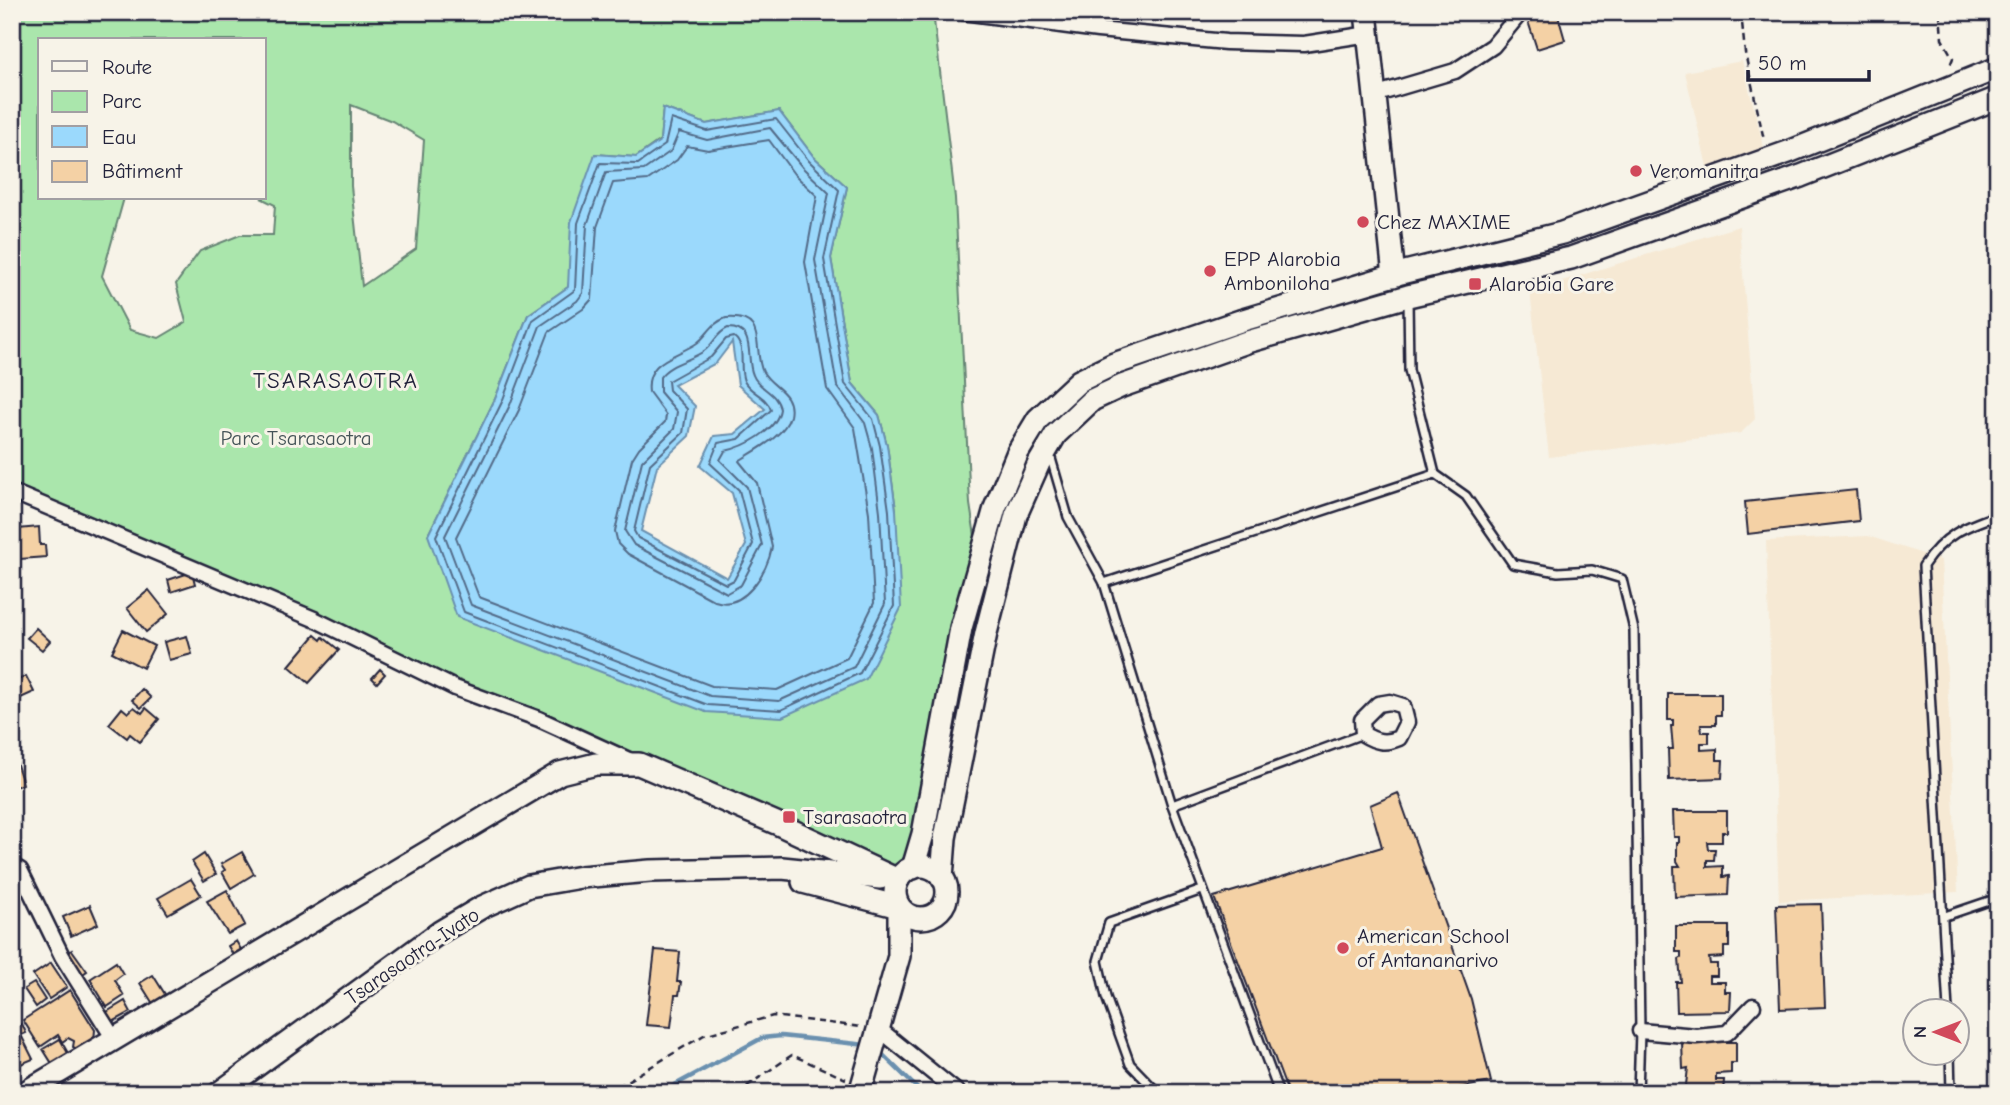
<svg xmlns="http://www.w3.org/2000/svg" width="2010" height="1105" font-family="'Comic Neue',sans-serif">
	<style>
		.built { fill: #f6e9d4 }
		.green { fill: #aae6ac; stroke: #668474; stroke-width: 2; fill-rule: evenodd }
		.water { fill: #9bd9fc; stroke: #6b90af; stroke-width: 2; fill-rule: evenodd }
		.lines { fill: none; stroke-linecap: round; stroke-linejoin: round }
		.shore { stroke: #526b88; stroke-width: 2 }
		.stream { stroke: #6b90af; stroke-width: 4.5 }
		.building { fill: #f4d1a5; stroke: #22223b; stroke-width: 2 }
		.lane-casing { stroke: #22223b; stroke-width: 12 }
		.street-casing { stroke: #22223b; stroke-width: 19 }
		.secondary-casing { stroke: #22223b; stroke-width: 26 }
		.path { stroke: #22223b; stroke-width: 2.5; stroke-dasharray: 7 5; stroke-linecap: butt }
		.lane { stroke: #f7f3e8; stroke-width: 7 }
		.street { stroke: #f7f3e8; stroke-width: 14 }
		.secondary { stroke: #f7f3e8; stroke-width: 21 }
		.poi-dot { fill: #d1495b; stroke: #f7f3e8; stroke-width: 2.5 }
		.labels { text-anchor: middle; dominant-baseline: central; stroke-width: 6; stroke-linejoin: round; paint-order: stroke }
		.poi-label { font-size: 21px; fill: #22223b; stroke: #f7f3e8; text-anchor: start }
		.park-label { font-size: 21px; fill: #445357; stroke: #f7f3e8 }
		.street-label { font-size: 21px; fill: #22223b; stroke: #f7f3e8 }
		.neighbourhood-label { font-size: 23px; letter-spacing: 2px; fill: #22223b; stroke: #f7f3e8 }
	</style>
	<rect width="100%" height="100%" fill="#f7f3e8"/>
	<filter id="ink" filterUnits="userSpaceOnUse"><feTurbulence type="fractalNoise" baseFrequency=".0143" numOctaves="2"/><feDisplacementMap in="SourceGraphic" scale="14" xChannelSelector="R" yChannelSelector="G"/><feConvolveMatrix kernelMatrix="1 2 1 2 8 2 1 2 1" color-interpolation-filters="sRGB"/></filter>
	<g filter="url(#ink)">
		<g class="built">
			<path d="M1742,61L1765,152L1708,171L1685,72Z"/>
			<path d="M1739,226L1755,419L1741,433L1549,457L1530,291Z"/>
			<path d="M1868,536L1941,560L1958,892L1779,901L1766,541Z"/>
		</g>
		<path class="green" d="M12,12H933L955,198L970,504L978,556L911,857L896,870L674,780L12,490ZM40,40H264V198H261L275,205L273,235H240L200,251L176,284L186,322L159,338L130,330L102,276L124,198H40ZM351,105L392,121L424,140L416,249L362,286L351,186ZM663,108L706,124L779,111L814,157L847,187L831,258L852,383L879,415L887,445L896,510L706,712L428,535L495,399L528,315L568,287L595,154L636,157L660,140Z"/>
		<path class="water" d="M663,108L706,124L779,111L814,157L847,187L831,258L852,383L879,415L887,445L896,510L901,608L866,679L782,717L706,712L457,617L428,535L495,399L528,315L568,287L571,222L595,154L636,157L660,141ZM732,342L738,385L765,409L735,434L714,436L700,466L732,493L746,545L727,578L641,531L657,466L689,436L695,406L674,385L716,363Z"/>
		<g class="lines">
			<g class="shore">
				<path d="M671,119L707,131L776,119L809,161L839,190L824,259L845,384L873,419L880,446L889,511L894,606L860,673L781,710L708,705L464,612L436,536L502,402L533,320L575,290L578,223L600,163L638,164L665,145Z"/>
				<path d="M770,128L803,168L829,193L815,260L837,386L865,423L872,448L880,512L885,604L854,667L779,701L710,696L471,605L445,536L510,405L540,326L577,301L583,293L587,225L606,172L644,170L671,151L679,132L707,140Z"/>
				<path d="M769,140L794,174L817,196L805,262L827,389L855,428L869,513L874,603L847,658L777,690L712,686L479,597L456,537L519,410L549,332L583,309L592,299L597,227L613,183L648,180L677,160L687,146L708,150Z"/>
				<path d="M726,318C769,314 752,351 763,372C772,388 795,392 790,416C785,436 754,451 739,461L757,483L772,547C767,573 744,611 715,601L628,554L618,544L615,531L632,459L639,448L665,422L666,415L649,392C645,360 676,357 697,343C708,335 711,323 726,318Z"/>
				<path d="M728,328C757,328 745,358 753,375C758,389 777,392 780,409C777,431 744,447 725,451L720,460L747,487L762,545L741,585L727,593L634,545L625,531L642,461L674,429L677,412L660,392V377C670,363 690,361 704,351C714,344 716,333 728,328Z"/>
				<path d="M734,337C747,347 738,367 744,381C750,393 767,396 771,410L739,439L718,443L710,463L739,490L753,544L734,580L726,584L638,538L634,531L650,464L683,433L687,409L669,390L668,381L711,357L726,339Z"/>
			</g>
			<g class="stream">
				<path d="M880,1052L922,1093"/>
				<path d="M660,1093L762,1038L781,1036L867,1045"/>
			</g>
		</g>
		<g class="building">
			<path d="M1525,12H1538L1540,18L1557,12L1565,40L1537,49Z"/>
			<path d="M1856,490L1859,521L1748,534L1745,502Z"/>
			<path d="M39,527L40,545H45L46,557L20,559L18,529Z"/>
			<path d="M192,572L195,584L171,592L168,580Z"/>
			<path d="M149,590L168,614L146,632L127,608Z"/>
			<path d="M36,628L50,641L42,650L27,638Z"/>
			<path d="M123,630L154,646L143,668L112,652Z"/>
			<path d="M315,635L321,640L323,637L339,650L309,683L289,666Z"/>
			<path d="M187,636L192,654L169,660L164,642Z"/>
			<path d="M380,669L385,674L377,683L372,678Z"/>
			<path d="M26,676L34,692L12,702V683Z"/>
			<path d="M142,689L151,698L141,708L132,700Z"/>
			<path d="M1668,694H1721V715H1716V725H1701L1702,732H1709V743H1701V750L1717,749V760H1723L1722,778L1669,780L1668,749H1673L1671,726H1673V720H1668Z"/>
			<path d="M134,707L142,713L146,708L159,719L140,742L130,734L127,738L109,724L122,708L128,713Z"/>
			<path d="M14,755L23,784L12,788V756Z"/>
			<path d="M1398,793L1471,999L1491,1082L1430,1093H1288L1214,897L1382,847L1370,805Z"/>
			<path d="M1673,811H1727V832H1722V842H1707L1708,849H1715L1714,860H1707V867L1723,866V877L1729,876L1728,895L1675,897L1674,866H1680L1677,861V843H1679V837H1674Z"/>
			<path d="M242,852L254,874L231,888L222,872L225,870L221,864Z"/>
			<path d="M204,854L216,874L204,881L192,862Z"/>
			<path d="M191,879L201,895L168,914L158,898Z"/>
			<path d="M227,890L245,925L228,934L207,901Z"/>
			<path d="M1821,904L1825,1007L1780,1009L1776,905Z"/>
			<path d="M90,905L98,924L71,936L63,917Z"/>
			<path d="M1676,926H1729V947H1724V957L1709,958L1710,964H1717V976H1709V982H1725V992H1731L1730,1011L1677,1012L1676,982H1681L1679,959L1681,958V952H1676Z"/>
			<path d="M236,941L243,953L235,958L228,946Z"/>
			<path d="M72,950L87,971L77,978L62,957Z"/>
			<path d="M655,950L680,952L677,982H681L679,995H675L671,1027L646,1025Z"/>
			<path d="M116,962L123,974L115,980L124,996L107,1007L90,979Z"/>
			<path d="M51,963L67,987L49,999L33,975Z"/>
			<path d="M153,975L168,999L155,1007L140,983Z"/>
			<path d="M34,983L45,1000L36,1007L24,989Z"/>
			<path d="M70,990L95,1030L94,1040L79,1050L73,1047L74,1041L68,1038L62,1042L58,1035L40,1047L23,1020Z"/>
			<path d="M125,1001L131,1012L111,1023L105,1013Z"/>
			<path d="M22,1024L26,1033L12,1039V1028Z"/>
			<path d="M22,1037L33,1059L21,1064L12,1042Z"/>
			<path d="M60,1039L69,1055L53,1065L43,1049Z"/>
			<path d="M1682,1042H1736V1063H1731V1073L1716,1074V1080H1724L1723,1092L1685,1093L1688,1068L1683,1069Z"/>
		</g>
		<g class="lines">
			<g class="lane-casing">
				<g id="lane">
					<path d="M1050,455L1068,517L1104,583L1172,805L1279,1093"/>
					<path d="M1435,474L1466,496L1513,564L1558,572L1592,570L1622,579L1634,630L1640,1031L1638,1093"/>
					<path d="M1104,583L1435,474L1409,370L1408,298"/>
					<path d="M1172,805L1363,734"/>
					<path d="M1945,916L1998,898"/>
					<path d="M1948,1010L1923,566C1944,535 1963,527 1998,515"/>
					<path d="M1950,1052L1951,1093"/>
					<path d="M1158,1093L1130,1064L1106,997L1098,961L1109,923L1202,890"/>
				</g>
			</g>
			<g class="street-casing">
				<g id="street">
					<path d="M963,12L1098,30L1226,42L1304,44L1369,34"/>
					<path d="M1374,95L1455,71L1493,46L1521,12"/>
					<path d="M12,492L314,619L455,688L539,719L631,761"/>
					<path d="M1390,702L1403,706L1407,722L1399,738C1385,744 1376,742 1363,734L1362,720L1378,704Z"/>
					<path d="M12,866L20,870L62,956L114,1039"/>
					<path d="M879,1029L958,1093"/>
					<path d="M1640,1031L1696,1036L1727,1033L1753,1006"/>
				</g>
			</g>
			<g class="secondary-casing">
				<g id="secondary">
					<path d="M1366,12L1394,276"/>
					<circle cx="921" cy="892" r="26"/>
					<path d="M913,868L923,834L961,628L995,508L1018,452L1038,419L1079,381L1114,364L1240,321L1401,273L1562,233L1791,151L1998,68"/>
					<path d="M942,878L945,838L986,633L1016,515L1039,463L1056,434L1092,400L1122,386L1247,342L1408,296L1571,258L1801,176L1998,98"/>
					<path d="M803,882L899,907"/>
					<path d="M24,1093L560,773L596,764H639L776,823L898,880"/>
					<path d="M219,1093L440,932L482,907L529,886L581,877L650,871L782,868L880,878"/>
					<path d="M860,1093L899,956V907"/>
				</g>
			</g>
			<g class="path">
				<path d="M1741,12L1745,53L1764,140"/>
				<path d="M1940,12L1942,39L1953,58L1949,68"/>
				<path d="M607,1093L704,1035L773,1016L861,1027"/>
				<path d="M737,1093L792,1055L846,1079"/>
			</g>
			<use href="#lane" class="lane"/>
			<use href="#street" class="street"/>
			<use href="#secondary" class="secondary"/>
		</g>
	</g>
	<g class="poi-dot">
		<circle cx="1636" cy="171" r="7"/>
		<circle cx="1363" cy="222" r="7"/>
		<circle cx="1210" cy="271" r="7"/>
		<rect x="1468" y="277" width="14" height="14" rx="3.5"/>
		<rect x="782" y="810" width="14" height="14" rx="3.5"/>
		<circle cx="1343" cy="948" r="7"/>
	</g>
	<g class="labels">
		<g class="poi-label">
			<text x="1650" y="171">Veromanitra</text>
			<text x="1377" y="222">Chez MAXIME</text>
			<text x="1224" y="259">EPP Alarobia<tspan x="1224" dy="24">Amboniloha</tspan></text>
			<text x="1489" y="284">Alarobia Gare</text>
			<text x="803" y="817">Tsarasaotra</text>
			<text x="1357" y="936">American School<tspan x="1357" dy="24">of Antananarivo</tspan></text>
		</g>
		<g class="park-label">
			<text x="296" y="438">Parc Tsarasaotra</text>
		</g>
		<g class="street-label">
			<text transform="translate(412 956) rotate(-34)">Tsarasaotra-Ivato</text>
		</g>
		<g class="neighbourhood-label">
			<text x="336" y="380">TSARASAOTRA</text>
		</g>
	</g>
	<rect width="2010" height="1105" fill="none" stroke="#f7f3e8" stroke-width="42"/>
	<rect x="21" y="21" width="1968" height="1063" fill="none" stroke="#22223b" stroke-width="2.5" filter="url(#ink)"/>
	<rect x="38" y="38" width="228" height="161" fill="#f7f3e8" stroke="#a29fa3" stroke-width="2"/>
	<rect x="52" y="61" width="35" height="10" fill="#f7f3e8" stroke="#a29fa3" stroke-width="2"/>
	<text x="102" y="74" font-size="21" fill="#22223b">Route</text>
	<rect x="52" y="91" width="35" height="21" fill="#aae6ac" stroke="#a29fa3" stroke-width="2"/>
	<text x="102" y="108" font-size="21" fill="#22223b">Parc</text>
	<rect x="52" y="126" width="35" height="21" fill="#9bd9fc" stroke="#a29fa3" stroke-width="2"/>
	<text x="102" y="144" font-size="21" fill="#22223b">Eau</text>
	<rect x="52" y="161" width="35" height="21" fill="#f4d1a5" stroke="#a29fa3" stroke-width="2"/>
	<text x="102" y="178" font-size="21" fill="#22223b">Bâtiment</text>
	<g transform="translate(1936 1032) rotate(270)"><circle r="33" fill="#f7f3e8" stroke="#a29fa3" stroke-width="2"/>
	<path d="M0-5L12 26L0 18L-12 26Z" fill="#d1495b"/>
	<text y="-10" font-size="19" font-weight="bold" text-anchor="middle" fill="#22223b">N</text>
	</g>
	<path d="M1748 70v10h121v-10" fill="none" stroke="#22223b" stroke-width="3.5"/>
	<text x="1758" y="70" font-size="21" fill="#22223b" stroke="#f7f3e8" stroke-width="5" paint-order="stroke">50 m</text>
</svg>
